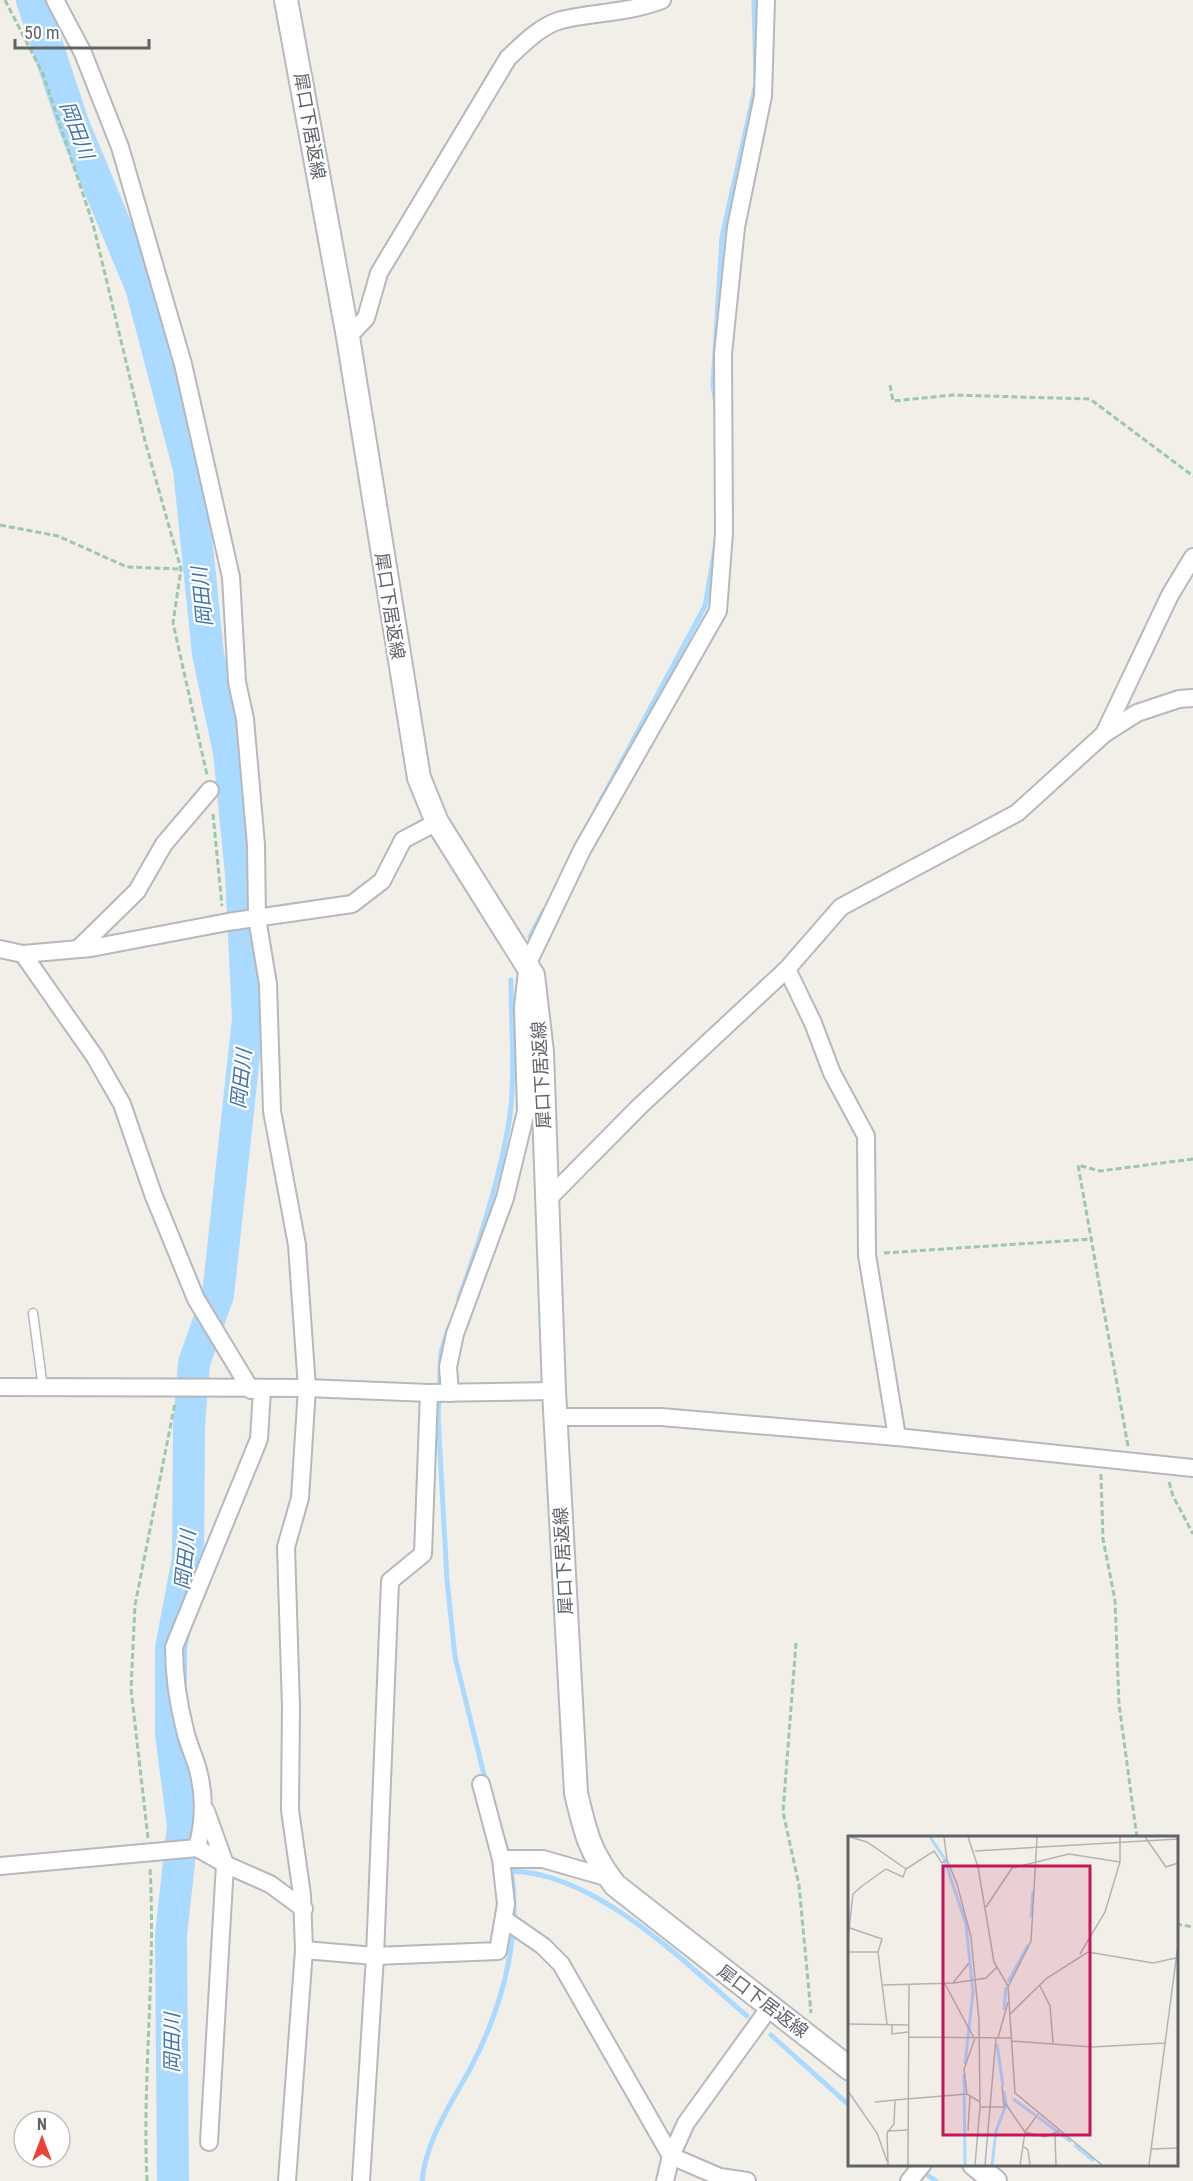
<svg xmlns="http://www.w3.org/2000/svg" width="1193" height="2181" font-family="'Roboto Condensed','Noto Sans JP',sans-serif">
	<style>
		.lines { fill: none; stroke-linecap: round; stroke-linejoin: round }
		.stream { stroke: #aadaff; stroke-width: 5 }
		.river { stroke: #aadaff; stroke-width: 32 }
		.service-casing { stroke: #b5b8bc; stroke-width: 11 }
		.minor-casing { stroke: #b5b8bc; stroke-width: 20 }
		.secondary-casing { stroke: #b6babf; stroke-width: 26 }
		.path { stroke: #9cc7a9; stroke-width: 3; stroke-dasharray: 6 3; stroke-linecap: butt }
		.service { stroke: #fff; stroke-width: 8 }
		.minor { stroke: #fff; stroke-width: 16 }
		.secondary { stroke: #fff; stroke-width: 22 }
		.labels { text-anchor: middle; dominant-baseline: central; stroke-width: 4.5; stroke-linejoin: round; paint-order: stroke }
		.street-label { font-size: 18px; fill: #5f6368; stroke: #fff }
		.water-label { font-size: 20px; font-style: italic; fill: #4174aa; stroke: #fff }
		.inset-river { fill: none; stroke: #aadaff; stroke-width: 3 }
		.inset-road { fill: none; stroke: #b3b3b1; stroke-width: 1.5 }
		.view { fill: #c2185b; fill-opacity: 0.15; stroke: #c2185b; stroke-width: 3 }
		.inset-edge { fill: none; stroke: #5f6368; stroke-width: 3 }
	</style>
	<rect width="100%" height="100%" fill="#f1efe8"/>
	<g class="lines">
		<g class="stream">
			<path d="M716,405L713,385L722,237L756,84L754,0"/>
			<path d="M598,806L705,606L715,549"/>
			<path d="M530,937L544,910"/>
			<path d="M459,1298C480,1241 499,1182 509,1122C516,1076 511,1027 511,980"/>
			<path d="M448,1330L441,1352L438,1416L447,1580L455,1657L486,1783"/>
			<path d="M511,1871C597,1873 685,1963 747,2016"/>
			<path d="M771,2035L850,2106"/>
			<path d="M920,2170L936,2181"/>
			<path d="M422,2181C426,2140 451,2104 470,2069C506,2001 528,1915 504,1840"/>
		</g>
		<path class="river" d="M32,0L74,126L141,287L189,469L208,654L229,752L241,874L248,1019L218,1295L194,1363L189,1426L188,1559L171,1648V1734L183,1826L171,1935L173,2181"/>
		<g class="service-casing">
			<path id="service" d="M33,1313L43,1388"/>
		</g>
		<g class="minor-casing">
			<g id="minor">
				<path d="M55,0L83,53L120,147L183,364L231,577L237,682L245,719L256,845L257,918L268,984L272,1111L297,1245L307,1388L300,1498L286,1547L291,1707L290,1810L302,1895L304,1950L287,2181"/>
				<path d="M348,337L366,318L379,273L508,58C523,44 540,26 561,20C594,12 629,13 662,0"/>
				<path d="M1104,734L1170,595L1193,557"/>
				<path d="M0,949L23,954L91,948L228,922L352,904L382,881L403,840L437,822"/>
				<path d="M78,949L137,891L164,844L210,790"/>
				<path d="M23,954L95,1057L122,1104L153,1194L196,1299L251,1390"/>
				<path d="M787,969L813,1023L832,1073L866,1136L867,1255L897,1437"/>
				<path d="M547,1200L640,1106L787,969L841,907L1017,813L1104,734L1137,713L1179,699L1193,698"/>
				<path d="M0,1387L307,1388L429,1393L554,1391"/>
				<path d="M450,1393L448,1367L455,1334L505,1198L526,1111L523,1007L528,963L582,850L718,611L724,533L723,354L736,227L763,96L766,0"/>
				<path d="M556,1417H661L897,1437L1193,1468"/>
				<path d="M206,1811L225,1864L209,2142"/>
				<path d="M197,1848C204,1823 205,1799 199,1774C196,1759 188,1745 185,1730C178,1703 174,1675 174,1647L259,1439L262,1390"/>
				<path d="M501,1859H543L609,1878"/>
				<path d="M0,1866L197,1848L229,1866L270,1884L304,1909"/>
				<path d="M504,1919L543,1946L561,1964L671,2156L720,2177L747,2181"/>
				<path d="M304,1950L375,1956L498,1951L506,1904L501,1859L481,1784"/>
				<path d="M361,2181L375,1956L390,1581L423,1554L429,1393"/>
				<path d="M665,2181L671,2156L686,2123L770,2007"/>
				<path d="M909,2181L923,2164"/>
			</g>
		</g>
		<g class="secondary-casing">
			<g id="secondary">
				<path d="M286,0L348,337L419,778L437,822L533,975L542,1052L554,1391L576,1793C585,1832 590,1853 615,1885L850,2069"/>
				<path d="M974,2164L995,2181"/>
			</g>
		</g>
		<g class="path">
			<path d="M5,0L43,74L93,224L145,441L181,569L173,623L207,775"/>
			<path d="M890,385L893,401L953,395L1090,399L1193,476"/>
			<path d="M0,525L58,536L127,567L181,569"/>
			<path d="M213,814L222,906"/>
			<path d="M884,1253L1093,1239"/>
			<path d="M1128,1446L1078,1165L1100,1171L1193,1159"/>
			<path d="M1101,1474L1103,1539L1115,1600L1119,1704L1137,1838"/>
			<path d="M1169,1482L1173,1496L1193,1534"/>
			<path d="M796,1643L783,1812L799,1885L811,2013"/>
			<path d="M148,1838L131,1689L135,1605L175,1403"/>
			<path d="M1176,1924L1193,1927"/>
			<path d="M147,2181C142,2076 156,1973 150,1868"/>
		</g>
		<use href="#service" class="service"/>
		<use href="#minor" class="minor"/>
		<use href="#secondary" class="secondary"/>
	</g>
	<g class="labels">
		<g class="street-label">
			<text transform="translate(310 126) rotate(80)">犀口下居返線</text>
			<text transform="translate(390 606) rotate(81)">犀口下居返線</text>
			<text transform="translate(541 1075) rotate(-93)">犀口下居返線</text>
			<text transform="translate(563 1561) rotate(-93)">犀口下居返線</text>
			<text transform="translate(763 2001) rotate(37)">犀口下居返線</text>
		</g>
		<g class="water-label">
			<text transform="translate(77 130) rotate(69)">岡田川</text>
			<text transform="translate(202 597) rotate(-96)">岡田川</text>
			<text transform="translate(241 1079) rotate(-84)">岡田川</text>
			<text transform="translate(185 1560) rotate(-84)">岡田川</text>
			<text transform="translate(172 2043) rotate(-90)">岡田川</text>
		</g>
	</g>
	<g transform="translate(848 1836)">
		<rect width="330" height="330" fill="#f1efe8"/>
		<path class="inset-river" d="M82,1L96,22L118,88L125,156L117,228M183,81L185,55M160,146L180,109M156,174L158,151M149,208L155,250M116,238L117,329M165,263L187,279M190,281L223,306M226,309L246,325M144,329L148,295L158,269L156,255"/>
		<path class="inset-road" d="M2,1L19,6L58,33M96,1L99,24L109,48L123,101L131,184L132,271L127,329M120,1L130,31L146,126L160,150L167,257L254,329M297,1L318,31L330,27M127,15L330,3M138,71L164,32L221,18L272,26M2,92L34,103L30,116L39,188M0,102L5,58L14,50L38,33L55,41L58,33L86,15L94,27L99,24M0,116H30M232,118L257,76L272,26V1M105,147L121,127M97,148L126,202M34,149L106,147L138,142L149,131M192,150L202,170L205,207M160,151L183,105L189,1M162,178L199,142L240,116L305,127L328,122M0,188L60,189M44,188V198L60,196M61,201L163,202M150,202L160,166M163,205L244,211L317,207M0,255L29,297L39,325M119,258L116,233L127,202M27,266L47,264M157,267L177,296L197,301L211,295M132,271H156L154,250M39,295L61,294M120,295L122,260M207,300L208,329M175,310L180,314L182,329M303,313L330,312M40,329L39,297L46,288L47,264L119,258L132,266M60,329L61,149M137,329L148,202M172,329L177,296L190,278M301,329L330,109"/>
		<path class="view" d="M95,30H242V299H95Z"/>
		<rect width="330" height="330" class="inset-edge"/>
	</g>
	<g transform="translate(42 2139)"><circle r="28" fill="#ffffff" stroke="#bfc1c3" stroke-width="1.5"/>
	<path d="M0-4.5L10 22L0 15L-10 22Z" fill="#ea4335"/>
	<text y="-9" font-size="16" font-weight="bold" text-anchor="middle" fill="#5f6368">N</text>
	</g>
	<path d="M15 39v9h134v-9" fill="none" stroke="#5f6368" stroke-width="3"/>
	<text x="24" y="39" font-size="18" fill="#5f6368" stroke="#ffffff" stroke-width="4.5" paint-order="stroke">50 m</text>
</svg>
